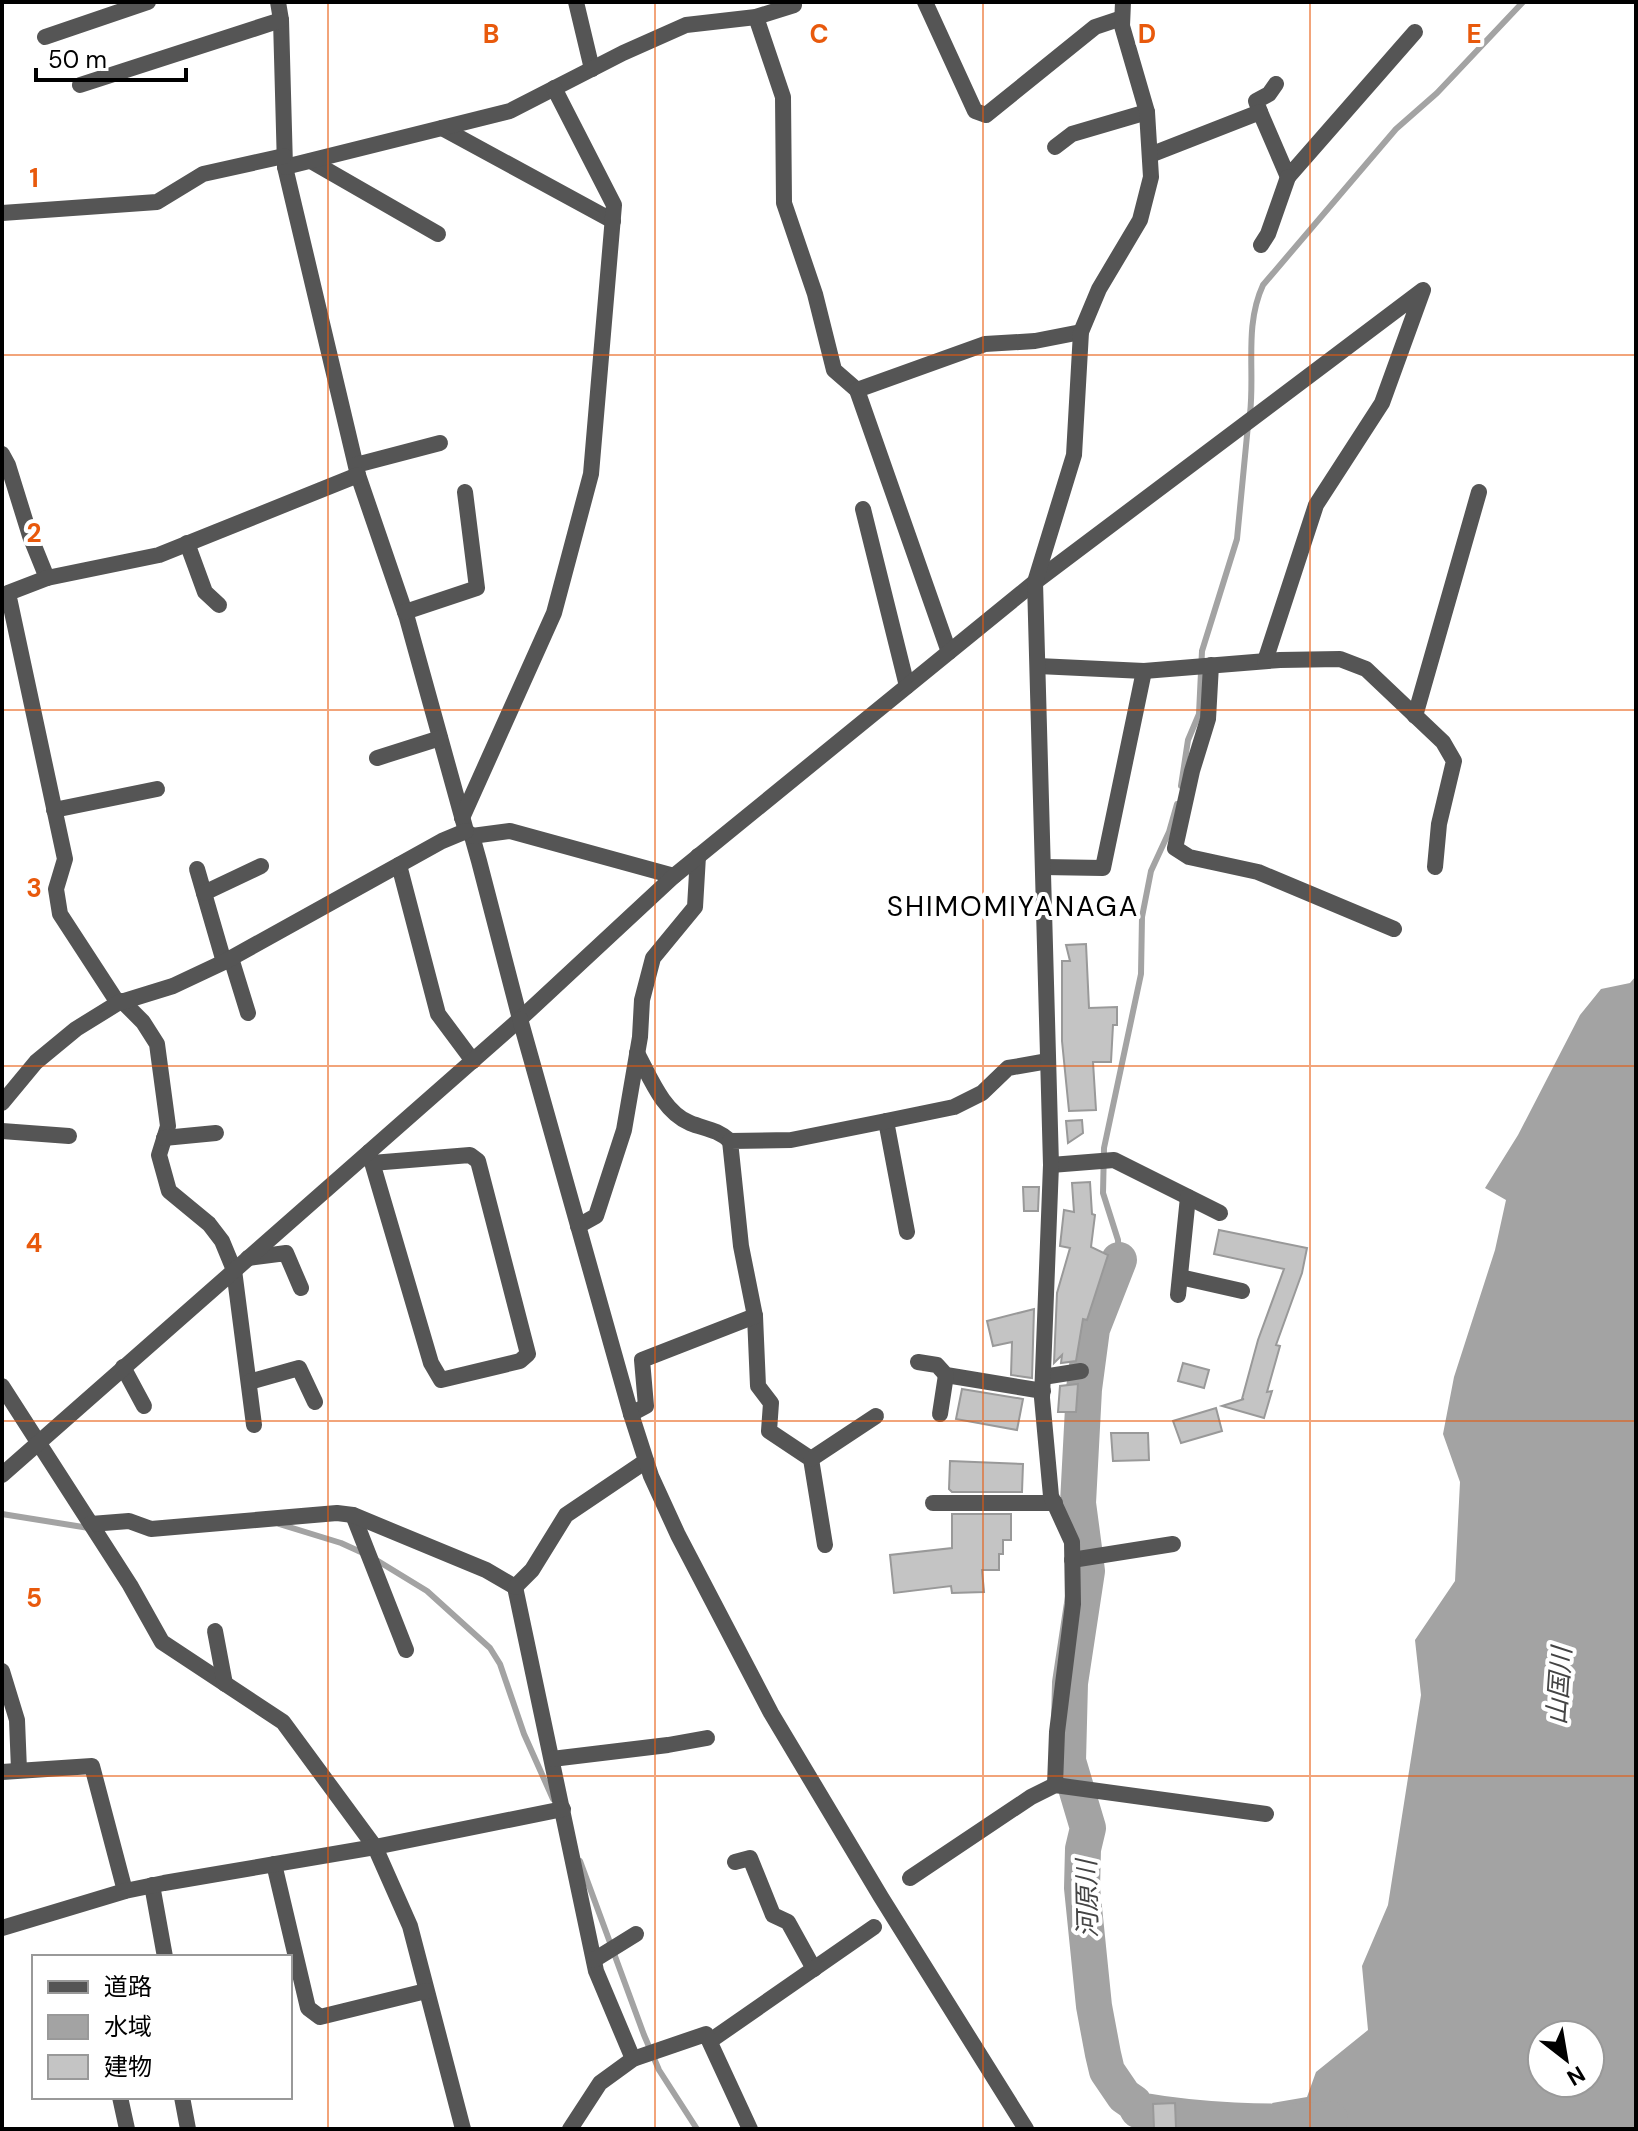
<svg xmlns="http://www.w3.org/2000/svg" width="1638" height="2131" font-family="'DM Sans','Noto Sans JP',sans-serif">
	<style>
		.water { fill: #a3a3a3; fill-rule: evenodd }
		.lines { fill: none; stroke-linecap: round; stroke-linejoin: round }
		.stream { stroke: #a3a3a3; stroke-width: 6 }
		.river { stroke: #a3a3a3; stroke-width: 36 }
		.building { fill: #c4c4c4; stroke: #999; stroke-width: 2 }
		.minor { stroke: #555; stroke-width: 16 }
		.tertiary { stroke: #555; stroke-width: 16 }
		.grid { fill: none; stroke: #e8590c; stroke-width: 2; stroke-opacity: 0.55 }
		.labels { text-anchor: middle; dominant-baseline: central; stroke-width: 8; stroke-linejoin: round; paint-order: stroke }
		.water-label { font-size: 26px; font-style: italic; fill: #444; stroke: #fff }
		.quarter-label { font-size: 28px; letter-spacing: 2px; fill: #000; stroke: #fff }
		.grid-label { font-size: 26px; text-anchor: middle; font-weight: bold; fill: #e8590c; stroke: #fff; stroke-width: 8; stroke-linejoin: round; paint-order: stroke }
	</style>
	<rect width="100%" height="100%" fill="#fff"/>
	<path class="water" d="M1636,976V2129H1284L1272,2103L1307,2097L1316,2072L1368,2030L1362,1966L1388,1905L1421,1695L1415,1640L1455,1581L1460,1482L1443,1434L1454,1377L1495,1250L1506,1200L1485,1188L1518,1135L1580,1015L1601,989L1630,983ZM1542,2035H1590V2083H1542Z"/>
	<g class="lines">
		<g class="stream">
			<path d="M1250,414C1255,371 1244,326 1263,285L1396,129L1437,93L1523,2"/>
			<path d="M1181,786L1188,740L1199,714L1202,651L1237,539L1248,425"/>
			<path d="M1119,1260L1118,1240L1103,1193L1104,1148L1141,974L1142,917L1151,871L1169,832L1177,804"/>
			<path d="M2,1514L89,1528"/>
			<path d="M279,1524L341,1543L363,1553"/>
			<path d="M373,1558L427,1591L490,1648L500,1664L524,1734L553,1799"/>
			<path d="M580,1861L644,2035L659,2070L697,2129"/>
		</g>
		<path class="river" d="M1119,1260L1092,1329L1084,1389L1078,1503L1087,1571L1070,1683L1068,1761L1088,1828L1083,1849L1082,1888L1094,2006L1103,2054L1107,2071L1124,2096L1134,2103L1138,2110C1194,2120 1274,2125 1330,2119"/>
	</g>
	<g class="building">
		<path d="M1086,944L1089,1008L1117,1007V1025H1113L1111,1062H1093L1096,1110L1069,1111L1062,1041V961H1070L1066,945Z"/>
		<path d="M1082,1120L1083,1133L1068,1143L1066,1121Z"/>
		<path d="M1090,1182L1092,1214L1095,1215L1091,1247L1108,1255L1087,1320L1083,1319L1076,1361L1061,1363L1062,1355L1054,1363L1057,1293L1070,1248L1060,1246L1064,1210L1074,1212L1072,1183Z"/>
		<path d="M1023,1187H1039L1038,1211H1024Z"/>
		<path d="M1219,1230L1307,1248L1302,1273L1276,1345L1280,1346L1267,1392L1272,1391L1264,1418L1222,1406L1244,1399H1242L1258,1340L1284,1269L1214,1254Z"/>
		<path d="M1034,1309L1032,1378L1011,1375L1012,1342L993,1346L987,1321Z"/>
		<path d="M1183,1363L1209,1370L1204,1388L1178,1381Z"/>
		<path d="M1078,1384L1076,1412H1058L1060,1386Z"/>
		<path d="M962,1389L1023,1399L1017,1430L956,1419Z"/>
		<path d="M1216,1408L1222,1431L1181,1443L1173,1421Z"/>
		<path d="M1111,1433H1148L1149,1460L1113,1461Z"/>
		<path d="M950,1461L1023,1464L1022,1492H952L949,1489Z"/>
		<path d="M952,1514H1011V1540H1003V1554H999V1570H982L984,1592L952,1593L951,1586L894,1593L890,1555L952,1548Z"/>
		<path d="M1175,2103L1176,2128L1154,2129L1153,2104Z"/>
	</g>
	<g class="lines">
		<g class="minor">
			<path d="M278,2L281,20L285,167L358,475L407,618L466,831L472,836L479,861L520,1019"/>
			<path d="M576,2L592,69"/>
			<path d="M925,2L975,111L986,115L1095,27L1122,18"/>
			<path d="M756,17L783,97L784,203L815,294L834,370L857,390"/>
			<path d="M45,37L148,2"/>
			<path d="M80,85L281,20"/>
			<path d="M1260,112L1256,101L1269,94L1276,84"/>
			<path d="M442,128L613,221"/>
			<path d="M1055,147L1072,134L1147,112"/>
			<path d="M1150,155L1260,112L1288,177L1415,32"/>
			<path d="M311,161L438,234"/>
			<path d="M285,167L510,111L623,53L686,25L756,17L794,5L792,2"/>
			<path d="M2,213L157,202L203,174L284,156"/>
			<path d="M1261,245L1268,234L1288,177"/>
			<path d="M2,454L8,465L30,536L47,578"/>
			<path d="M356,465L440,443"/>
			<path d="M863,509L907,686"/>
			<path d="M187,543L205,592L219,605"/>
			<path d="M405,612L477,588L465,492"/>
			<path d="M949,652L857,390L985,344L1035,341L1081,332"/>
			<path d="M1211,665L1208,719L1192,771L1175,848L1189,857L1258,872L1394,929"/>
			<path d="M1038,666L1144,671L1280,660L1340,659L1366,669L1443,742L1454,761L1439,824L1435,867"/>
			<path d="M1415,716L1479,492"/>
			<path d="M377,758L440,738"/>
			<path d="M54,810L157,789"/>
			<path d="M462,818L554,613L591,474L614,205L554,88"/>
			<path d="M472,836L510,831L674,876"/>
			<path d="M399,865L438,1014L473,1061"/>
			<path d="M1043,867L1103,868L1144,671"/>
			<path d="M197,869L224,962"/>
			<path d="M204,893L261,866"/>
			<path d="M231,958L248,1013"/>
			<path d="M122,1001L143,1022L157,1044L168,1126L159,1155L169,1191L209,1224L222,1241L234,1270L254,1425"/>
			<path d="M118,1003L60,914L56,889L65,859L8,593L47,578L159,555L358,475"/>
			<path d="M637,1053C650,1077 663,1112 690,1123C705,1129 717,1129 730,1141"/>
			<path d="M2,1103L36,1062L76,1029L118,1003L173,986L224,962L442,841L466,831"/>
			<path d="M2,1131L69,1136"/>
			<path d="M164,1138L216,1133"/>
			<path d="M369,1152L431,1363L441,1380L520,1361L528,1354L478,1161L470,1155L372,1163"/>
			<path d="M1051,1165L1114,1160L1220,1213"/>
			<path d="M578,1226L596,1216L624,1130L640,1037L642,1000L653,958L695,907L698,856"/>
			<path d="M907,1232L886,1121L954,1107L982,1093L1008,1068L1048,1061"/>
			<path d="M248,1258L286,1253L301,1288"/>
			<path d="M1180,1277L1242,1291"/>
			<path d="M1178,1295L1188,1197"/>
			<path d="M755,1316L758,1386L771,1403L769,1431L811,1459L825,1545"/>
			<path d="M918,1362L937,1365L946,1375L1043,1391"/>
			<path d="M123,1367L144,1406"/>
			<path d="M1043,1377L1081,1371"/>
			<path d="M249,1382L299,1368L315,1402"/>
			<path d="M2,1386L130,1585L162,1642L283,1722L375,1847L410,1926L463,2129"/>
			<path d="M631,1414L646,1406L642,1360L755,1316L741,1246L730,1141L791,1140L886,1121"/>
			<path d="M940,1414L946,1375"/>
			<path d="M811,1459L876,1416"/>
			<path d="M2,1475L520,1019L674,876L1035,582L1423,290L1382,403L1316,505L1265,661"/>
			<path d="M933,1503H1055"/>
			<path d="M353,1515L406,1650"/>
			<path d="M91,1524L129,1521L151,1529L337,1513L353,1515L486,1570L515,1587L596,1971L633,2059"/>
			<path d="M1072,1560L1173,1544"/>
			<path d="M515,1587L532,1570L566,1515L646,1461"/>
			<path d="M215,1631L225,1684"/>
			<path d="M2,1671L17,1720L19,1770"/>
			<path d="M552,1759L668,1745L707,1738"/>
			<path d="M2,1772L92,1766L125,1891"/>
			<path d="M1055,1785L1057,1732L1073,1604L1072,1542L1051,1496L1042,1398L1051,1165L1035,582L1074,455L1081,332L1099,289L1140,220L1151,177L1147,112L1122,26L1123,2"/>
			<path d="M735,1862L750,1858L773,1915L788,1922L814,1969"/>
			<path d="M274,1864L308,2008L320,2017L426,1991"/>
			<path d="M910,1878L1031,1797L1055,1785L1266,1814"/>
			<path d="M152,1885L165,1957"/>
			<path d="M2,1928L125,1891L164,1883L375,1847L563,1809"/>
			<path d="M594,1960L636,1934"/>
			<path d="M710,2041L874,1927"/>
			<path d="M120,2097L127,2129"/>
			<path d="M182,2097L188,2129"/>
			<path d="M570,2129L600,2083L633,2059L706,2034L750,2129"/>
		</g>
		<path class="tertiary" d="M520,1019L631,1414L651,1476L678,1535L771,1713L881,1897L1026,2129"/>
	</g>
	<path class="grid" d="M328,2V2129M655,2V2129M983,2V2129M1310,2V2129M2,355H1636M2,710H1636M2,1066H1636M2,1421H1636M2,1776H1636"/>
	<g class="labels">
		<g class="water-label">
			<text transform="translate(1559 1686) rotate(-86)">山国川</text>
			<text transform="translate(1087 1899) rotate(-91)">河原川</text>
		</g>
		<g class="quarter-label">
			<text x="1013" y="906">SHIMOMIYANAGA</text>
		</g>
	</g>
	<g class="grid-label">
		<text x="491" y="43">B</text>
		<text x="819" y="43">C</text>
		<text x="1147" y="43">D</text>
		<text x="1474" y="43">E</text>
		<text x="34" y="187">1</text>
		<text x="34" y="542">2</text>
		<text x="34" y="897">3</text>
		<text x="34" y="1252">4</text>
		<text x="34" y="1607">5</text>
	</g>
	<rect width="1638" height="2131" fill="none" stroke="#000000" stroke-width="8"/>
	<rect x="32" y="1955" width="260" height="144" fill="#ffffff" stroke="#999999" stroke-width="2"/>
	<rect x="48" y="1981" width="40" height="12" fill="#555555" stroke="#999999" stroke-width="2"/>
	<text x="104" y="1995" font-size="24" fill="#000000">道路</text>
	<rect x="48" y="2015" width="40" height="24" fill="#a3a3a3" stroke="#999999" stroke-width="2"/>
	<text x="104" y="2035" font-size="24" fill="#000000">水域</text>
	<rect x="48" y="2055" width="40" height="24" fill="#c4c4c4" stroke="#999999" stroke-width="2"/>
	<text x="104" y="2075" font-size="24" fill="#000000">建物</text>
	<g transform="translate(1566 2059) rotate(149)"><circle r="38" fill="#ffffff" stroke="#999999" stroke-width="2"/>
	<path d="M0-6L14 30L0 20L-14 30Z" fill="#000000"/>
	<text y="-12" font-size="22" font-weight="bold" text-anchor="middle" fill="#000000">N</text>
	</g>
	<path d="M36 68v12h150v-12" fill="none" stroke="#000000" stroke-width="4"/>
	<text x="48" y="68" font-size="24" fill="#000000" stroke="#ffffff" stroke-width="6" paint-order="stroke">50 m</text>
</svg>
